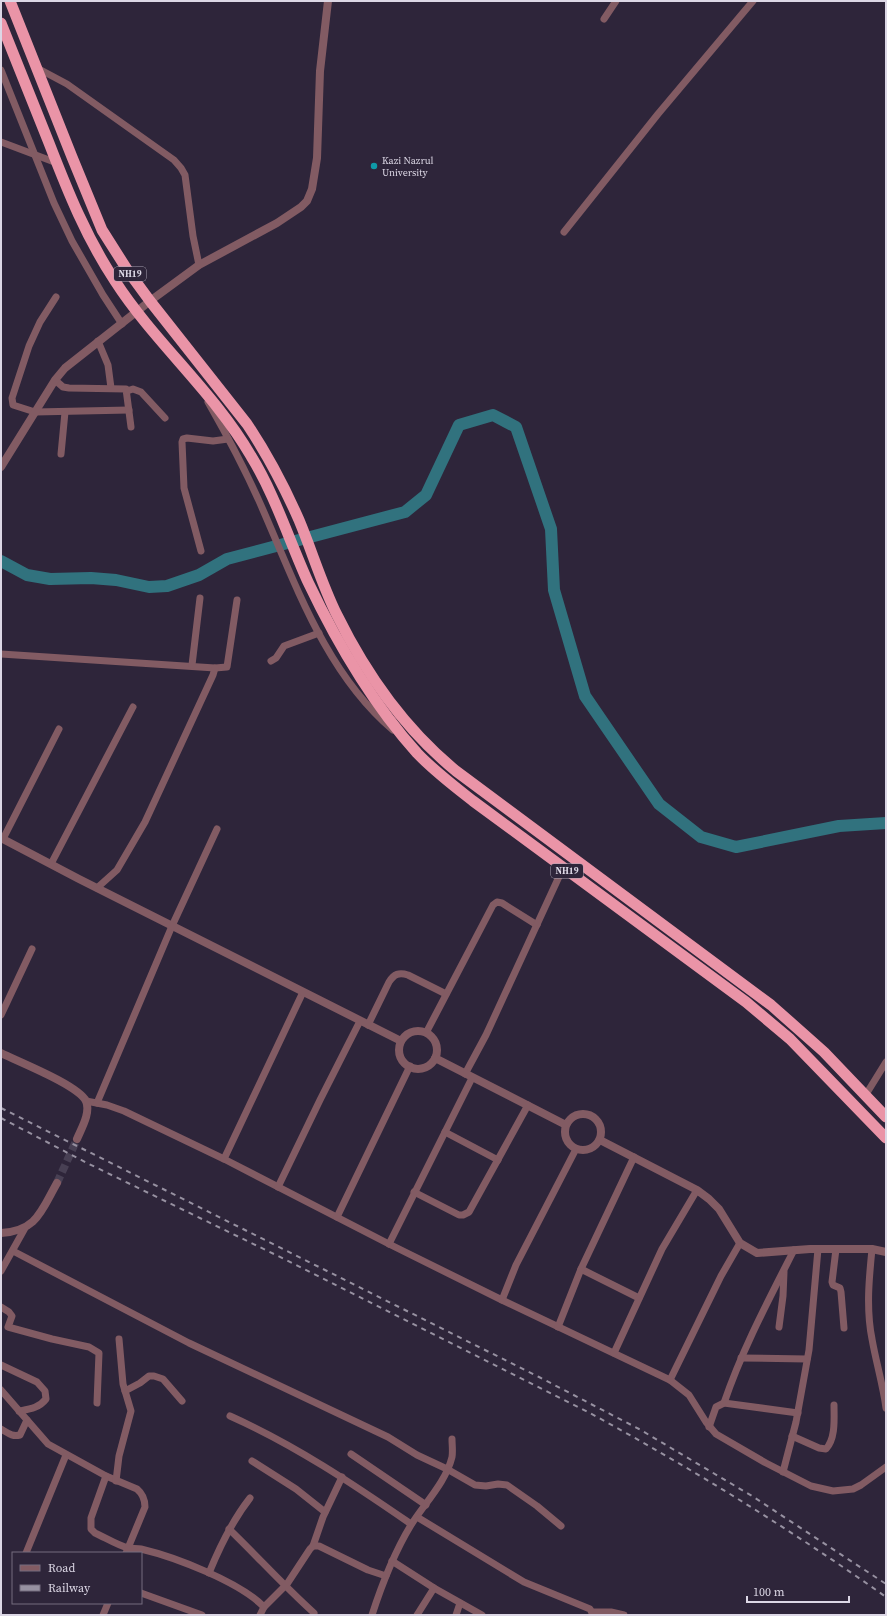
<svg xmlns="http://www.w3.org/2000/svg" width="887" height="1616" font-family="'Source Serif 4',serif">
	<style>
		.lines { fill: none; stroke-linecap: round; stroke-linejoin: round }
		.river { stroke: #31727e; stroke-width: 12 }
		.tertiary-tunnel { stroke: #484054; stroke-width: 8; stroke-dasharray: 8 4; stroke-linecap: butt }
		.minor { stroke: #825b63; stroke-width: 7 }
		.tertiary { stroke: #825b63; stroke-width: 8 }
		.trunk { stroke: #ea94a7; stroke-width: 11 }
		.rail { stroke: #9791a1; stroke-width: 2; stroke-dasharray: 5 5; stroke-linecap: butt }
		.culture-dot { fill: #0f9aa8; stroke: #2e253a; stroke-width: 1.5 }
		.labels { text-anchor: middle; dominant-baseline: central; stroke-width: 3.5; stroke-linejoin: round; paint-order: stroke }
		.shield { fill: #2e253a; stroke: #a8a2b2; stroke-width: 1 }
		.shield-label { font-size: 9px; font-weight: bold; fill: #dcd7e5 }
		.poi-label { font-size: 10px; fill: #dcd7e5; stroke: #2e253a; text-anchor: start }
	</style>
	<rect width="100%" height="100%" fill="#2e253a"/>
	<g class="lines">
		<path class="river" d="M1,561L27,575L50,579L91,578L116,580L149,587L167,586L199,575L227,559L405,512L426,495L459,425L493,415L516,427L551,529L554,590L585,696L659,804L701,837L736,847L839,826L886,823"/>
		<path class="tertiary-tunnel" d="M57,1183L77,1139"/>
		<g class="minor">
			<path d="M604,19L616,1"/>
			<path d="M37,68L67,84L174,160L181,168L185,175L193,236L199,265"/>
			<path d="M1,70L54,203L72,241L103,295L122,324"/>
			<path d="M1,142L57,163"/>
			<path d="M564,232L658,114L753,1"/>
			<path d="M56,297L40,322L29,346L12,398L13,405L35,412L129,410"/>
			<path d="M98,341L108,365L111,388"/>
			<path d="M55,380L63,387L69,388L126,389L131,427"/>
			<path d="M127,391L133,389L141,392L165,418"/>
			<path d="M208,402C228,437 247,473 263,510C297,588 327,674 393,730"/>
			<path d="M61,454L65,412"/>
			<path d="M201,551L184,488L182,442L183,439L187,438L213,441L228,439"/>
			<path d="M1,654L215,668L227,667L237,600"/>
			<path d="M271,661L276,658L284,646L319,633"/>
			<path d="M192,665L200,598"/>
			<path d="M3,839L59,729"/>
			<path d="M51,864L133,707"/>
			<path d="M97,888L117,870L145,822L213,675L215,668"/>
			<path d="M1,1015L32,949"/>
			<path d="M368,1025L389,982C394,974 399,972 408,975L446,994"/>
			<path d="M426,1033L493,905L497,902L502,903L537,925"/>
			<path d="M465,1074L486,1035L563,868"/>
			<path d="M865,1096L886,1062"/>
			<path d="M86,1101L107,1105L124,1111L224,1159L389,1244L502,1300L670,1380L689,1395L706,1422L716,1434L766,1463L811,1486L833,1491L853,1489L861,1485L886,1467"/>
			<path d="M97,1103L172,926L217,829"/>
			<path d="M445,1132L498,1160"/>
			<path d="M224,1159L303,992"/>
			<path d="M278,1187L320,1100L360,1021"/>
			<path d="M414,1192L459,1215H463L469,1212L528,1105"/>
			<path d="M337,1217L410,1066"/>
			<path d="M389,1244L472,1078"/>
			<path d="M836,1249L832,1282L833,1285L840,1288L841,1292L844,1328"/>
			<path d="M872,1249C869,1279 866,1309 872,1339C876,1362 883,1385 886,1408"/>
			<path d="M13,1251L189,1343L388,1437L417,1455L447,1469L475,1485L486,1486L498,1484L507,1485L537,1506L561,1526"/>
			<path d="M581,1269L639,1298"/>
			<path d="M1,1271L25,1228"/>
			<path d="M502,1300L516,1265L576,1149"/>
			<path d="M1,1307L9,1312L12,1316L8,1327L52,1339L89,1347L99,1353L97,1403"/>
			<path d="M558,1327L581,1269L634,1157"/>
			<path d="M779,1327L783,1296L784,1272"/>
			<path d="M614,1353L662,1249L697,1190"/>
			<path d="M741,1358L807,1359"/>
			<path d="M1,1365L37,1382L45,1391L46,1399C39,1408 30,1409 19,1411"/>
			<path d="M670,1380L721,1276L740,1243"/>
			<path d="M1,1390L48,1444L106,1476L137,1489C143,1494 145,1499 145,1507L126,1553"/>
			<path d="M125,1391L140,1383L149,1376H154L163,1379L182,1401"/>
			<path d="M724,1403C742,1350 768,1301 794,1250"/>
			<path d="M230,1416C295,1445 353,1484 411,1524"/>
			<path d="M709,1427L716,1407L724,1403L798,1413"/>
			<path d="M1,1429C8,1433 12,1437 20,1435L27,1420"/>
			<path d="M792,1436L819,1448L826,1449C836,1438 834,1418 834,1405"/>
			<path d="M351,1454L426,1505"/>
			<path d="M252,1461L296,1489L325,1512"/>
			<path d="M783,1472L796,1422L809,1350L818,1249"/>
			<path d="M106,1476L91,1518V1529L95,1533C106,1538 117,1545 128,1548C132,1549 137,1548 141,1549C175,1557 240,1582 264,1607L260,1615"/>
			<path d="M116,1481L119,1456L131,1411L123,1384L119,1339"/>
			<path d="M417,1517L524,1582L590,1609L593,1615"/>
			<path d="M229,1529C258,1557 284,1586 314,1613"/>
			<path d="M313,1546L323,1517L342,1477"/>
			<path d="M26,1553L66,1455"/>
			<path d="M392,1561L434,1588L482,1615"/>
			<path d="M209,1573C220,1546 232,1521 250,1498"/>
			<path d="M141,1593L202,1615"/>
			<path d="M264,1607L287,1584L310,1549L313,1546H319L368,1570L386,1576"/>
			<path d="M593,1612H611L624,1615"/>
			<path d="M103,1615L108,1603"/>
			<path d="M372,1615C382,1584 394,1553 411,1525C424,1504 446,1482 452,1457C453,1451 452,1445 452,1439"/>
			<path d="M417,1615L434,1588"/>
			<path d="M456,1615L460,1603"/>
		</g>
		<g class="tertiary">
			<path d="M1,467L55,380L65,368L150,301L199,265L277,223L301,207L307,201L312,189L317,158L320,71L328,1"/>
			<path d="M1,838L79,879L401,1041"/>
			<circle cx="418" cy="1050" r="19"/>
			<path d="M1,1053C19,1062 78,1085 86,1101C91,1113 81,1129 77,1139"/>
			<path d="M435,1058L566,1125"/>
			<circle cx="583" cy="1132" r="18"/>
			<path d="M600,1140L697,1190L709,1199L719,1209L740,1243L757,1253L810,1249H872L886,1252"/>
			<path d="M1,1233C37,1231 41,1211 57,1183"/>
		</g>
		<g class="trunk">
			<path d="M10,1L72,157L102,230L128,271L150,301L247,424C267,454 284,486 299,520C312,551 322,585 337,615C366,674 406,730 456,771L771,1005L824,1052L886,1117"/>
			<path d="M1,23C17,63 33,103 49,143C68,192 86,237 115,281C155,343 214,392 251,456C275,495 289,540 308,582C337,643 372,703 417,753C434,771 454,786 473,801L746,1002L790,1039L886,1138"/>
		</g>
		<g class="rail">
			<path d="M1,1108L539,1377L639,1429L752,1496L886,1584"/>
			<path d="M1,1118L87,1163L276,1255L588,1412C691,1468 790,1529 886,1597"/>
		</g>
	</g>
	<circle class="culture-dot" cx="374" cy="166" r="4"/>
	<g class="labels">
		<g class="shield">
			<rect x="114" y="267" width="32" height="14" rx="3"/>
			<rect x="551" y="864" width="32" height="14" rx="3"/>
		</g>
		<g class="shield-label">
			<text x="130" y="274">NH19</text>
			<text x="567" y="871">NH19</text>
		</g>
		<g class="poi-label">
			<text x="382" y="160">Kazi Nazrul<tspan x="382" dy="12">University</tspan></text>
		</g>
	</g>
	<rect width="887" height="1616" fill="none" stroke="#dcd7e5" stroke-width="4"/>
	<rect x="12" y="1552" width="130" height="52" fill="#2e253a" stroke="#746c7e"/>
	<rect x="20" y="1565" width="20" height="6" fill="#825b63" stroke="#746c7e"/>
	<text x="48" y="1572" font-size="12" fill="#dcd7e5">Road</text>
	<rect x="20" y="1585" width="20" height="6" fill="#9791a1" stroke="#746c7e"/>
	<text x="48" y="1592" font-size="12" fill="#dcd7e5">Railway</text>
	<path d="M747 1596v6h102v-6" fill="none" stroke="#dcd7e5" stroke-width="2"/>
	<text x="753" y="1596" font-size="12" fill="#dcd7e5" stroke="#2e253a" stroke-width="3" paint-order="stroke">100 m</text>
</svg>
